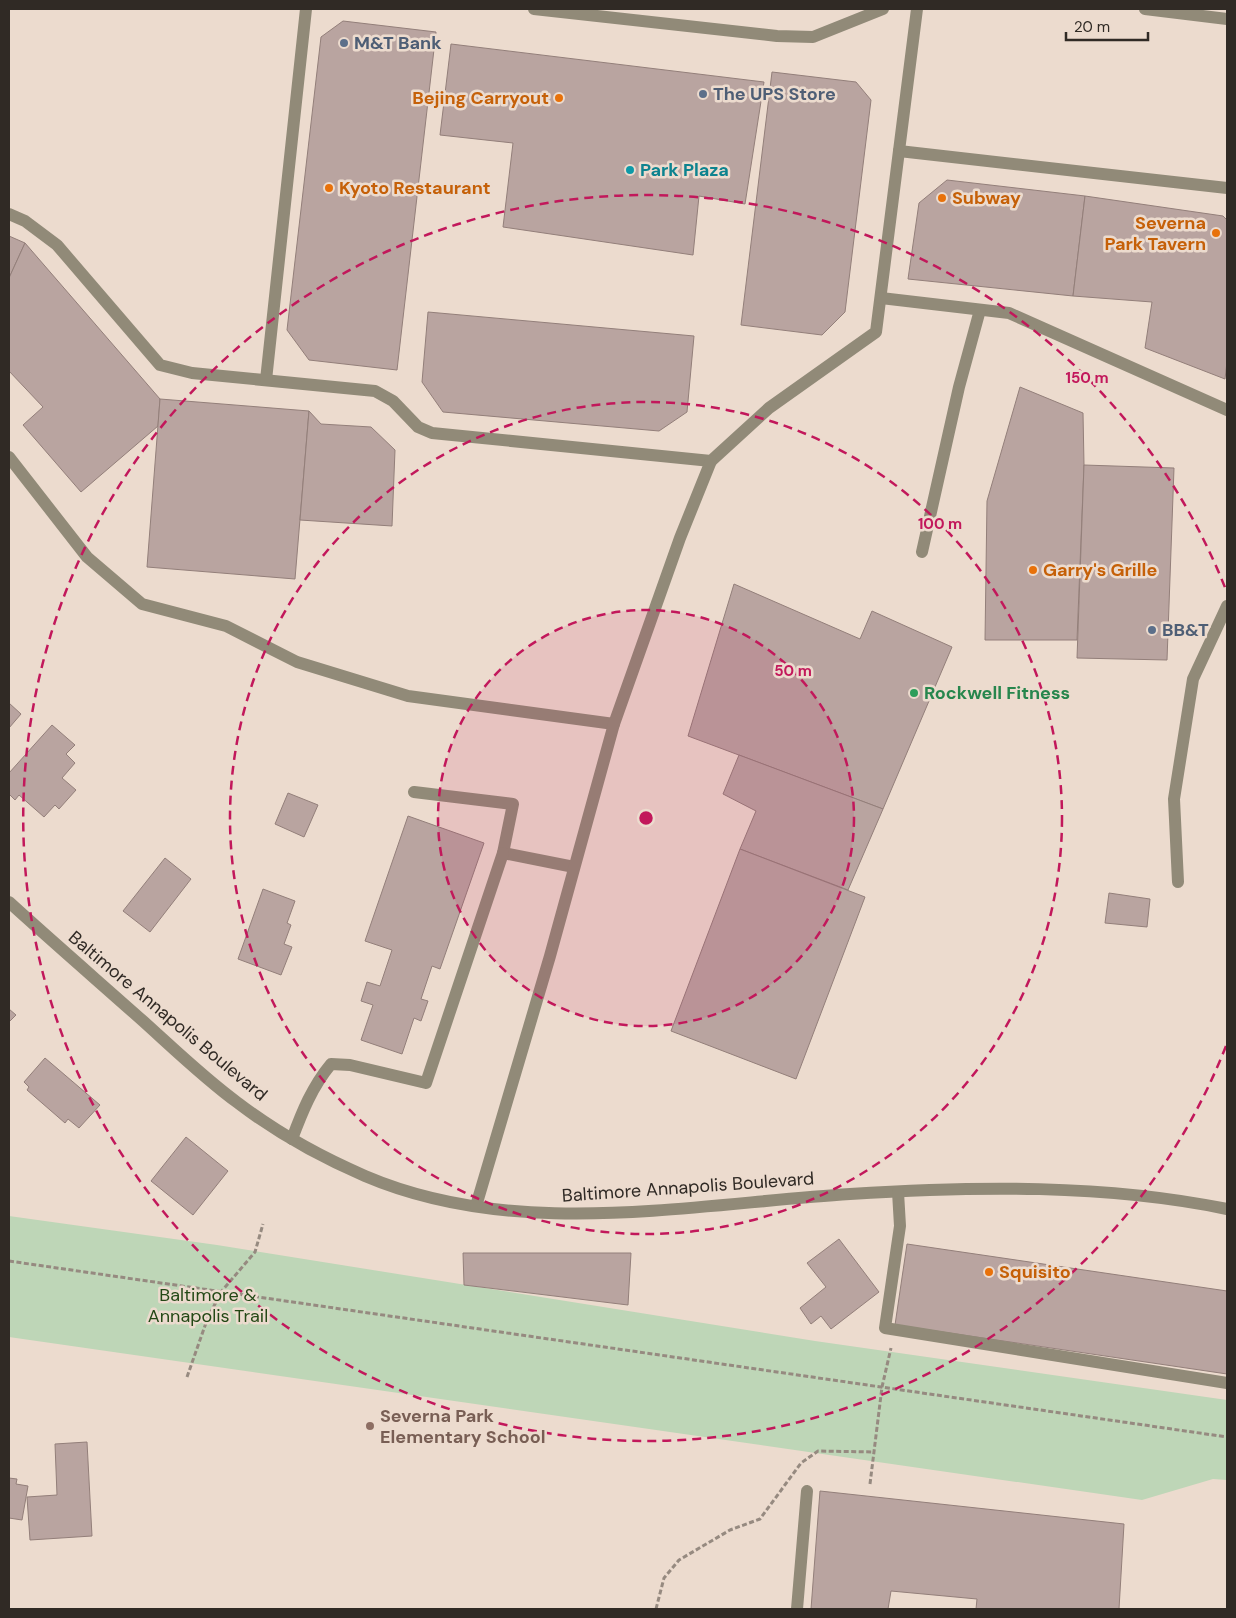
<svg xmlns="http://www.w3.org/2000/svg" width="1236" height="1618" font-family="'DM Sans',sans-serif">
	<style>
		.green { fill: #bed6b7 }
		.building { fill: #b9a4a0; stroke: #937f7a }
		.lines { fill: none; stroke-linecap: round; stroke-linejoin: round }
		.path { stroke: #968a80; stroke-width: 3; stroke-dasharray: 5 2.5; stroke-linecap: butt }
		.minor { stroke: #918a78; stroke-width: 12 }
		.ring { fill: none; stroke: #c2185b; stroke-width: 2.5; stroke-dasharray: 9 6 }
		.service-dot { fill: #5c6f8a; stroke: #ecdbce; stroke-width: 2 }
		.food-dot { fill: #e8710a; stroke: #ecdbce; stroke-width: 2 }
		.culture-dot { fill: #0f9aa8; stroke: #ecdbce; stroke-width: 2 }
		.leisure-dot { fill: #2e9e5b; stroke: #ecdbce; stroke-width: 2 }
		.education-dot { fill: #8d6e63; stroke: #ecdbce; stroke-width: 2 }
		.labels { text-anchor: middle; dominant-baseline: central; stroke-width: 5; stroke-linejoin: round; paint-order: stroke }
		.service-label { font-size: 18px; font-weight: bold; fill: #4e5e75; stroke: #ecdbce; text-anchor: start }
		.food-label { font-size: 18px; font-weight: bold; fill: #c56008; stroke: #ecdbce; text-anchor: start }
		.culture-label { font-size: 18px; font-weight: bold; fill: #0d838f; stroke: #ecdbce; text-anchor: start }
		.leisure-label { font-size: 18px; font-weight: bold; fill: #27864d; stroke: #ecdbce; text-anchor: start }
		.street-label { font-size: 18px; fill: #302a25; stroke: #ecdbce }
		.park-label { font-size: 18px; fill: #234815; stroke: #ecdbce }
		.education-label { font-size: 18px; font-weight: bold; fill: #785e54; stroke: #ecdbce; text-anchor: start }
		.centre { fill: #c2185b; stroke: #ecdbce; stroke-width: 2.5 }
		.ring-label { font-size: 15px; text-anchor: middle; font-weight: bold; fill: #c2185b; stroke: #ecdbce; stroke-width: 5; stroke-linejoin: round; paint-order: stroke }
	</style>
	<rect width="100%" height="100%" fill="#ecdbce"/>
	<path class="green" d="M9,1216L217,1245L815,1341L1227,1400V1480L1213,1479L1142,1500L9,1337Z"/>
	<g class="building">
		<path d="M343,21L436,32L397,370L309,360L287,330L321,37Z"/>
		<path d="M451,44L764,82L745,204L699,196L693,255L503,227L513,143L440,135Z"/>
		<path d="M772,72L856,82L871,100L845,312L822,335L741,325Z"/>
		<path d="M947,180L1085,196L1073,296L908,279L919,203Z"/>
		<path d="M1085,196L1223,216L1227,220V362L1225,379L1145,348L1152,302L1073,296Z"/>
		<path d="M9,236L25,243L9,278Z"/>
		<path d="M25,243L160,399L158,426L81,492L23,425L43,407L9,371V278Z"/>
		<path d="M428,312L694,336L687,412L659,431L443,412L422,382Z"/>
		<path d="M1020,387L1083,413L1084,465L1077,640H985L987,501Z"/>
		<path d="M160,399L309,411L295,579L147,567Z"/>
		<path d="M309,411L321,424L371,427L395,450L392,526L300,520Z"/>
		<path d="M1084,465L1174,468L1167,660L1077,658Z"/>
		<path d="M734,584L860,639L872,611L952,647L883,809L688,736Z"/>
		<path d="M9,703L21,714L9,728Z"/>
		<path d="M52,725L75,745L66,754L75,763L62,778L76,790L59,809L55,805L44,817L19,795L15,800L9,794V773Z"/>
		<path d="M739,755L883,809L848,890L740,849L756,811L723,794Z"/>
		<path d="M288,793L318,805L304,837L275,824Z"/>
		<path d="M408,816L484,843L440,969L432,966L421,999L428,1001L421,1021L414,1018L402,1054L361,1040L373,1005L361,1001L367,982L380,986L392,950L365,941Z"/>
		<path d="M740,849L865,897L796,1079L671,1031Z"/>
		<path d="M165,858L191,879L150,932L123,911Z"/>
		<path d="M263,889L295,901L287,923L291,925L284,944L292,947L281,975L238,959Z"/>
		<path d="M1109,893L1150,899L1147,927L1105,923Z"/>
		<path d="M9,1009L16,1015L9,1022Z"/>
		<path d="M45,1058L100,1105L79,1128L68,1119L65,1123L27,1090L29,1087L24,1082Z"/>
		<path d="M186,1137L228,1171L193,1215L151,1181Z"/>
		<path d="M839,1239L879,1292L831,1329L821,1316L811,1324L800,1308L826,1287L807,1263Z"/>
		<path d="M907,1244L1227,1291V1374L895,1325Z"/>
		<path d="M463,1253H631L628,1305L464,1285Z"/>
		<path d="M87,1442L92,1536L30,1540L27,1497L57,1495L55,1444Z"/>
		<path d="M9,1478L17,1479L16,1484L28,1486L22,1520L9,1518Z"/>
		<path d="M820,1491L1124,1524L1119,1609H976L977,1599L891,1591L888,1609H811Z"/>
	</g>
	<g class="lines">
		<g class="path">
			<path d="M9,1261L1227,1437"/>
			<path d="M187,1377L207,1320L221,1292L255,1252L263,1224"/>
			<path d="M870,1484L882,1387L891,1348"/>
			<path d="M656,1609L664,1578L679,1560L730,1530L760,1519L801,1463L818,1451L874,1452"/>
		</g>
		<g class="minor">
			<path d="M534,9L777,36L813,37L883,9"/>
			<path d="M1145,9L1227,19"/>
			<path d="M899,151L1227,188"/>
			<path d="M9,214L25,221L57,245L160,365L192,373L375,391L393,401L418,427L432,433L711,461L769,408L876,332L917,9"/>
			<path d="M881,298L1009,313L1227,410"/>
			<path d="M266,380L306,9"/>
			<path d="M9,457L87,557L142,604L226,626L297,662L408,696L614,724"/>
			<path d="M922,552L959,387L980,310"/>
			<path d="M414,792L513,804L503,853L574,867"/>
			<path d="M1178,882L1174,799L1193,679L1227,606"/>
			<path d="M9,902C53,942 98,981 143,1021C174,1049 205,1079 238,1103C276,1132 321,1157 365,1176C517,1241 691,1204 850,1194C975,1186 1105,1184 1227,1209"/>
			<path d="M292,1139C302,1112 312,1087 331,1064L350,1065L426,1083L503,853"/>
			<path d="M898,1192L900,1226L885,1328L1227,1383"/>
			<path d="M476,1206L550,956L614,724L680,538L711,461"/>
			<path d="M797,1609L807,1491"/>
		</g>
	</g>
	<circle cx="646" cy="818" r="208" fill="#c2185b" fill-opacity=".12"/>
	<g class="ring">
		<circle cx="646" cy="818" r="208"/>
		<circle cx="646" cy="818" r="416"/>
		<path d="M1226 1046A623 623 0 1 1 1226 590"/>
	</g>
	<g class="service-dot">
		<circle cx="344" cy="43" r="5"/>
		<circle cx="703" cy="94" r="5"/>
		<circle cx="1152" cy="630" r="5"/>
	</g>
	<g class="food-dot">
		<circle cx="559" cy="98" r="5"/>
		<circle cx="329" cy="188" r="5"/>
		<circle cx="942" cy="198" r="5"/>
		<circle cx="1216" cy="233" r="5"/>
		<circle cx="1033" cy="570" r="5"/>
		<circle cx="989" cy="1272" r="5"/>
	</g>
	<circle class="culture-dot" cx="630" cy="170" r="5"/>
	<circle class="leisure-dot" cx="914" cy="693" r="5"/>
	<circle class="education-dot" cx="370" cy="1426" r="5"/>
	<g class="labels">
		<g class="service-label">
			<text x="354" y="43">M&amp;T Bank</text>
			<text x="713" y="94">The UPS Store</text>
			<text x="1162" y="630">BB&amp;T</text>
		</g>
		<g class="food-label">
			<text x="549" y="98" text-anchor="end">Bejing Carryout</text>
			<text x="339" y="188">Kyoto Restaurant</text>
			<text x="952" y="198">Subway</text>
			<text x="1206" y="223" text-anchor="end">Severna<tspan x="1206" dy="21">Park Tavern</tspan></text>
			<text x="1043" y="570">Garry's Grille</text>
			<text x="999" y="1272">Squisito</text>
		</g>
		<g class="culture-label">
			<text x="640" y="170">Park Plaza</text>
		</g>
		<g class="leisure-label">
			<text x="924" y="693">Rockwell Fitness</text>
		</g>
		<g class="street-label">
			<text transform="translate(168 1016) rotate(40)">Baltimore Annapolis Boulevard</text>
			<text transform="translate(688 1187) rotate(-4)">Baltimore Annapolis Boulevard</text>
		</g>
		<g class="park-label">
			<text x="208" y="1295">Baltimore &amp;<tspan x="208" dy="21">Annapolis Trail</tspan></text>
		</g>
		<g class="education-label">
			<text x="380" y="1416">Severna Park<tspan x="380" dy="21">Elementary School</tspan></text>
		</g>
	</g>
	<circle cx="646" cy="818" r="8" class="centre"/>
	<g class="ring-label">
		<text x="1087" y="383">150 m</text>
		<text x="940" y="529">100 m</text>
		<text x="793" y="676">50 m</text>
	</g>
	<rect width="1236" height="1618" fill="none" stroke="#302a25" stroke-width="20"/>
	<path d="M1066 32v8h82v-8" fill="none" stroke="#302a25" stroke-width="2.5"/>
	<text x="1074" y="32" font-size="15" fill="#302a25" stroke="#ecdbce" stroke-width="4" paint-order="stroke">20 m</text>
</svg>
